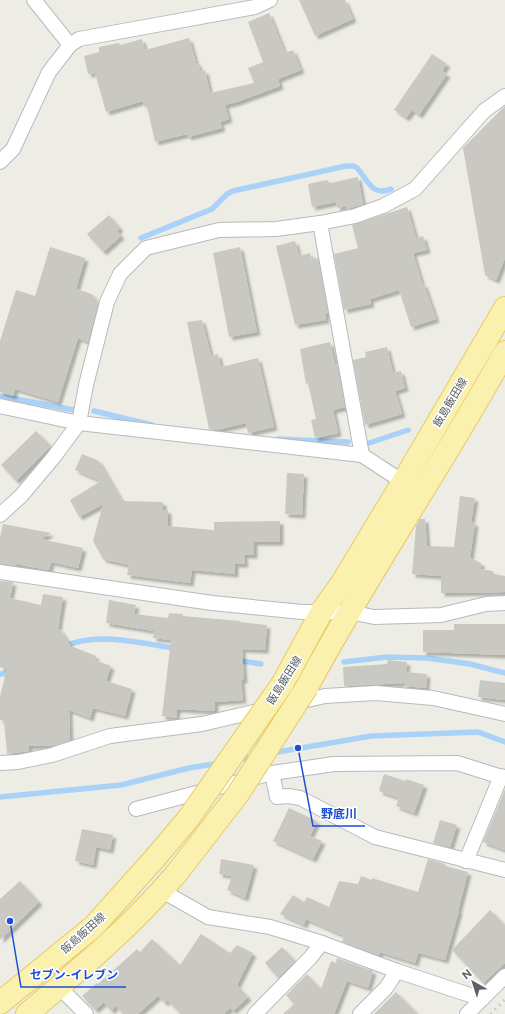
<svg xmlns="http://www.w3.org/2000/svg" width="505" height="1014" font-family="'Public Sans','Noto Sans JP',sans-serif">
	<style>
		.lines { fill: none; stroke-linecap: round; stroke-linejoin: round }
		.stream { stroke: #aad2f9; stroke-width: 5.5 }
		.building { fill: #cac8c2; filter: url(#shadow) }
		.street-casing { stroke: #b7babe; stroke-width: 16 }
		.primary-casing { stroke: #e8ca64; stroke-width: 24 }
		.street { stroke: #fff; stroke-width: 14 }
		.primary { stroke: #faf1ae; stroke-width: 22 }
		.rail { stroke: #b5b6b6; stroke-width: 3; stroke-dasharray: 1 5; stroke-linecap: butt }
		.primary-bridge-casing { stroke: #e8ca64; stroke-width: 24; stroke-linecap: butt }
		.primary-bridge { stroke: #faf1ae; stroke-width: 22 }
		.labels { text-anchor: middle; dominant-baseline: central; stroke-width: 3; stroke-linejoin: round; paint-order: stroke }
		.street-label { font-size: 11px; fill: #5d6064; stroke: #fff }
		.leader { fill: none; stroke: #1d4ed8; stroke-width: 1.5 }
		.callout-dot { fill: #1d4ed8; stroke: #fff; stroke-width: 1.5 }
		.callout-label { font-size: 12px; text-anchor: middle; font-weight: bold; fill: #1d4ed8; stroke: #fff; stroke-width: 3; stroke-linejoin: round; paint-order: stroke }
	</style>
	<defs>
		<filter id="shadow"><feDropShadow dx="3.5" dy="3.5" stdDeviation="1" flood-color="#0004"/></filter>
	</defs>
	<rect width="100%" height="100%" fill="#eeede5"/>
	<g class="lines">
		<g class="stream">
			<path d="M141,238L212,209L227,194L233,191L346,166H354L357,168C368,180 372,197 391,189"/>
			<path d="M0,396L74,410"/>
			<path d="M94,411L152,425"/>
			<path d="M278,439L348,442"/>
			<path d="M369,443L408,430"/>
			<path d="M63,647C96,631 142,643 177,649"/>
			<path d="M236,660L261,664"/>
			<path d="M344,662L387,657L427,658L470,664L505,673"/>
			<path d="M0,674L12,673"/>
			<path d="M272,753L371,736L478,732L505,742"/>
			<path d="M237,760L256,756"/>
			<path d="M0,797L121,785L189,768L220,763"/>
		</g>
	</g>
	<g class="building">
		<path d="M299,0H345L353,19L315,36Z"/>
		<path d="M269,13L285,53L293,50L301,70L278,79L280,86L237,102L225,105L229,119L220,122L222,128L188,137L187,134L155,142L147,106L144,107L143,101L106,112L95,73L88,74L84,56L99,52V47L119,43L120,45L142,39L145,50L189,38L196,63H198L200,71L205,70L210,93L254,83L248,68L263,62L248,22Z"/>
		<path d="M432,54L447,64L442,71L447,74L419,115L412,110L406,118L394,110Z"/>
		<path d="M505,106V258L496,280L485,275L463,148Z"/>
		<path d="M358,177L363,204L347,209L346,206L337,208L336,202L312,207L308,184L327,180L330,183Z"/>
		<path d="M407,207L416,238L423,236L427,250L413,253L422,284H424L436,319L411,327L399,290L370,299L371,304L344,310L334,254L358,248L352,225Z"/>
		<path d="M109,215L120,228L117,231L121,236L103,252L87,234Z"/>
		<path d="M295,241L299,256L310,253L312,259L318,258L328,313L325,314L326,320L295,325L276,246Z"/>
		<path d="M50,247L85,258L76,289L92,294L98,304L88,342L78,338L58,402L15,389L13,396L0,392V341L16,290L35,296Z"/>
		<path d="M240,247L257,332L229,337L213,253Z"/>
		<path d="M202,320L211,356L218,354L221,367L258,358L274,427L248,433L246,423L216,430L209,429L187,322Z"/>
		<path d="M330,342L335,364H337L345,407L333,410L338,433L315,438L311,420L316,419L308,383L306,384L300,349Z"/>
		<path d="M387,347L393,373L401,371L405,388L395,391L402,414L365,425L353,360L366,357L365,352Z"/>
		<path d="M36,431L51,446L16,481L1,465Z"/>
		<path d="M82,454L99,461L122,501L163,502V510H168V526L214,530V522L280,521V542H254V555H244L245,564H235V574L192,570L190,583L127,575L129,565L103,559L93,541L103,504L79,517L70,500L101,481L75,470Z"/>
		<path d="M287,473L304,474L302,515L285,514Z"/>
		<path d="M460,496L475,498L471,522L475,523L470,558L481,563V569L493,571V574L505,576V592L441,593V576L412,574L416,526L420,519H425L427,546L454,547Z"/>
		<path d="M3,524L51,533L41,539L83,548L78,568L51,562L49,570L16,564V566L0,564V537Z"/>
		<path d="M0,581L13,582L10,598L41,605L43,594L63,597L58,629L61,630L71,646L96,656L95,660L111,666L106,681L132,689L125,716L93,708L90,718L69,710L70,740L57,745L29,746V751L7,754L4,721L0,720V696L7,669L0,667Z"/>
		<path d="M109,600L136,605L134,614L168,618L169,613L183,614V616L240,621V622L267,625L265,650L242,649L244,680H241L243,700L215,702V711L177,709L176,718L162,716L171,640L153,638L154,631L106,623Z"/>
		<path d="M454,624H505V655L423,652V630H454Z"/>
		<path d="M388,660L407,662L406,672L427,674L426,688L404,686V683L344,686L343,667L387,664Z"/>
		<path d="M480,680L505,683V700L478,697Z"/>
		<path d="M384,774L406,781V779L424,785L414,813L396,806L399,798L379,791Z"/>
		<path d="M505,789V850L483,842Z"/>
		<path d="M289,808L317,821L310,836L322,841L313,859L273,841Z"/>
		<path d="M440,820L457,825L450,847L433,843Z"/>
		<path d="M82,829L113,835L110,850L96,847L93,865L75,861Z"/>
		<path d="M221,859L254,865L245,898L227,890L232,876L219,874Z"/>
		<path d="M428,859L445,864V866L468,872L458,911H459L445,960L418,953L415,963L380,952L379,955L342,942L344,936L306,919L304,925L280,914L293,895L304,902L307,897L329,907L339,881L358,884L361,876L372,880V878L418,892Z"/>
		<path d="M20,881L39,902L0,940V899Z"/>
		<path d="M490,910L505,925V963L483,983L452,950Z"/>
		<path d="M201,934L230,953L237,945L253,953L237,985L248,997L233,1011L230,1008L224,1014H181L167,1000L165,1003L158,996L138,1014H123L116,1006L111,1011L104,1002L95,1010L82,996L97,983L98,984L137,949L140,952L152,939L180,965Z"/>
		<path d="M282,947L295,961L278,978L265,963Z"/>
		<path d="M337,958L373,971L368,988L347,981L334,1014H283L294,1004L286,995L291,991H290L307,974L321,989L331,961L336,963Z"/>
		<path d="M396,992L418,1014H374Z"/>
	</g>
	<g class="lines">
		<g class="street-casing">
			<g id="street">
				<path d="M34,0L70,45"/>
				<path d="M0,162L13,149L49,72L70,45L79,39L255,7L270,0"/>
				<path d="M320,223L362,455"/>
				<path d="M0,406L79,423L362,455L403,482"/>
				<path d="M0,515L21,496L53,458L79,423L86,385L107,302L120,274L146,248L219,230L276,229L320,223L355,216L383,206L415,189L484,111L505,96"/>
				<path d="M0,572L212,603L302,612H350L374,617L441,615L486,604L505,603"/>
				<path d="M294,703L325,696L376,693L433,698L505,714"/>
				<path d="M0,763L18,762L52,755L110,736L202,724L266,709"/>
				<path d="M272,773L334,764L457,763L505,778"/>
				<path d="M136,809L272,773L277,797L288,796L300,798L375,837L505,870"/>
				<path d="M466,861L501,776"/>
				<path d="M163,889L171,896L208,917L270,927L322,943L397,971L482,999"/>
				<path d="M59,987L86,1014"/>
				<path d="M255,1014L310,958L322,943"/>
				<path d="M360,1014L386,988L397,971"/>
				<path d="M467,1014L505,976"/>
			</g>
		</g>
		<g class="primary-casing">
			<g id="primary">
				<path d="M283,683L322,611L342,583L403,482L505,308"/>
				<path d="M307,687C368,573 442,466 505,352"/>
				<path d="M0,1003L94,926L155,858"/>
				<path d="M27,1014C79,970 132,926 176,874"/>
			</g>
		</g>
		<use href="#street" class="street"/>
		<use href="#primary" class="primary"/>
		<path class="rail" d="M491,1014L505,999"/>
		<g class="primary-bridge-casing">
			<g id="primary-bridge">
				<path d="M155,858L188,819L283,683"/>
				<path d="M176,874L238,794L307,687"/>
			</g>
		</g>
		<use href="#primary-bridge" class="primary-bridge"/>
	</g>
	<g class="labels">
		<g class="street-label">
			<text transform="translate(450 402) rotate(-59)">飯島飯田線</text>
			<text transform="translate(284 680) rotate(-58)">飯島飯田線</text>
			<text transform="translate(83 933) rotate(-42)">飯島飯田線</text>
		</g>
	</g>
	<path class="leader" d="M298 748L313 826H365M10 921L21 987H126"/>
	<g class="callout-dot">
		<circle cx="298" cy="748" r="4"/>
		<circle cx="10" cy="921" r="4"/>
	</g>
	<g class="callout-label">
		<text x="339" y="818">野底川</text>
		<text x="74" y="979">セブン-イレブン</text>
	</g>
	<g transform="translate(473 982) rotate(321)" stroke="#ffffff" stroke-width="3" paint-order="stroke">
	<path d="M0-3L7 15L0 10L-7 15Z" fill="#5d6064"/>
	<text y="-6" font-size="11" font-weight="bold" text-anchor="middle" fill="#5d6064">N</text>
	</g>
</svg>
